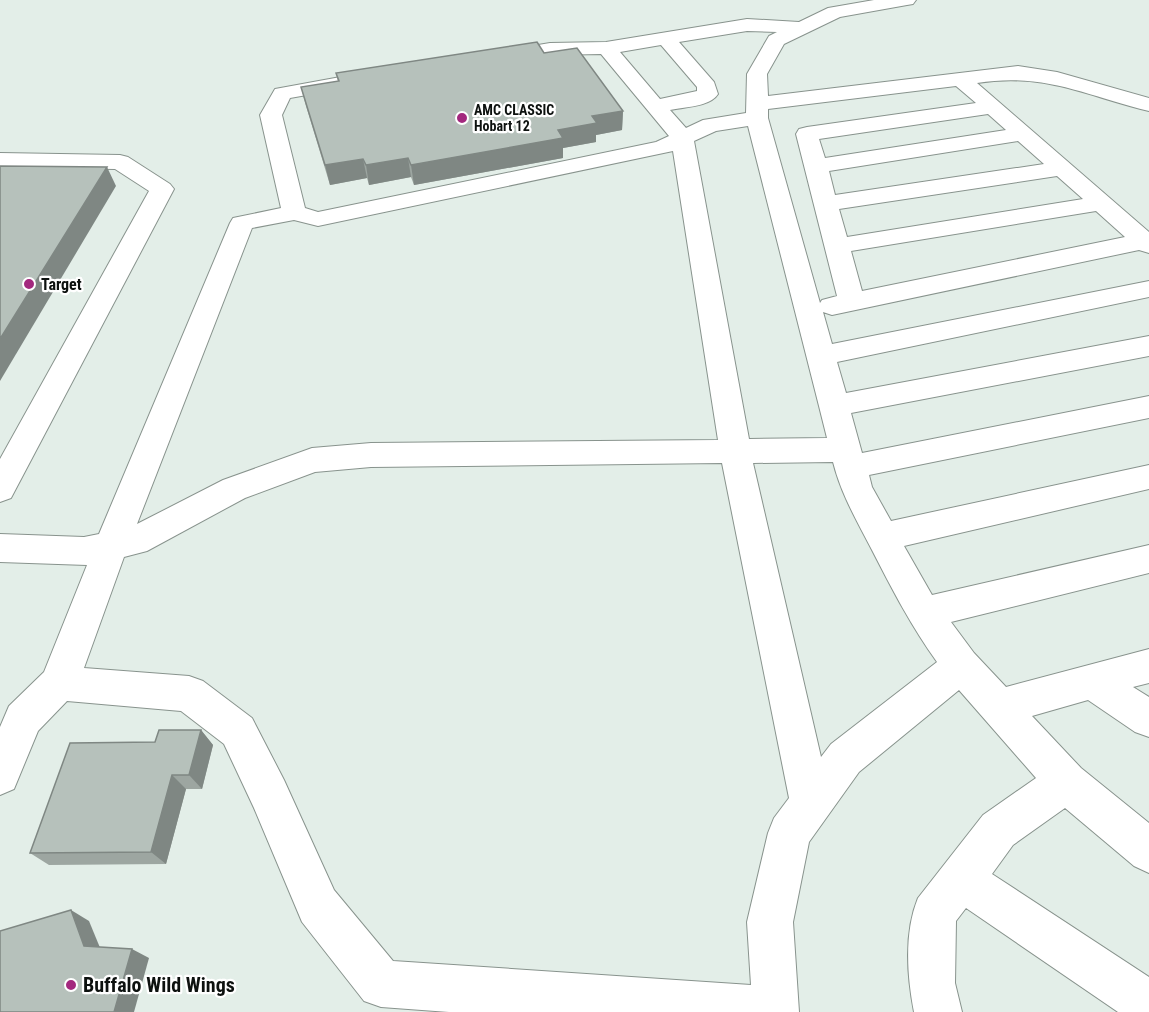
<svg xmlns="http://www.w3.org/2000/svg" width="1149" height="1012" font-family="'Roboto Condensed',sans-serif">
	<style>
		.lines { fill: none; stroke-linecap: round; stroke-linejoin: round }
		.minor-casing { stroke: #88938d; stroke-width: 2 }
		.minor { fill: #fff; fill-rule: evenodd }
		.wall { fill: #9da6a1 }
		.shaded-wall { fill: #7f8783 }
		.building { fill: #b6c1bb; stroke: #7f8783; stroke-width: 1.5 }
		.poi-dot { fill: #a3287e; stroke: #fff; stroke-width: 2 }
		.labels { text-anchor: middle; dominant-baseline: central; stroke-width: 4.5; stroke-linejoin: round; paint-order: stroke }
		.far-poi-label { font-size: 14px; font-weight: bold; fill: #0d110f; stroke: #fff; text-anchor: start }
		.poi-label { font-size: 16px; font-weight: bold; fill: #0d110f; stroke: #fff; text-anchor: start }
		.near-poi-label { font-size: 20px; font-weight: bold; fill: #0d110f; stroke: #fff; text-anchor: start }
	</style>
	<rect width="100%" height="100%" fill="#e3eee8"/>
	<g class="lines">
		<g class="minor-casing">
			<g id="minor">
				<path d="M874,0H916L913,4L907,5L840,17L784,44L767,74L768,96L1018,66L1057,72L1149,98V111C1086,96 1045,72 977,83L1149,232V253L1139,250L832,315L823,312L832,344L1149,281V297L837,362L846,393L1149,336V356L851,413L862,453L1149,396V418L869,475L872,487L891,521L1149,465V489L904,546L932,595L1149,545V573L951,622L974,653L1006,687L1149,649V683L1133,687L1149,697V737L1135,732L1088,700L1032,716L1081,768L1149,823V873L1134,866L1065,808L1013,845L992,874L1149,977V1012H1118L966,908L956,921L955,983L962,1012H914C907,976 904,932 918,898L983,815L1036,778L959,690L859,772L809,842L793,922L799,1012H449L381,1007L364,1001L302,922L254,808L224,744L181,711L67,701L38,731L14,789L0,795V727L9,706L44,672L87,565L0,562V534L84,537L99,534L230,223L233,218L281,208L260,115L275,89L346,76L353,78L356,82L353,86L346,88L290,98L282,115L305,208L318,212L656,142L669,136L601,54L550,55L498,63L491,61L488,57L491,53L550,43L606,42L747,19L799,22L828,8ZM747,31L777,32L769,36L747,74L746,113L703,120L686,128L670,110C684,107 710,107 718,94L714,82L679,42ZM661,45L697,87V91L660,99L620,52ZM956,86L976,103L807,127L799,129L796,134L837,296L822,300L820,303L768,118V109ZM988,114L1006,130L825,158L819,139ZM748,126L819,406L827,438L749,439L694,141L716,131ZM1018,141L1044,164L835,195L829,171ZM673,151L718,440L371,443L312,448L223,480L137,524L252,228L294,220L318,226ZM1057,176L1083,199L847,237L839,209ZM1096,211L1125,237L862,291L851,251ZM833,462C841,494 857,521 872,550C892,589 911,626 937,662L831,744L821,757L753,463ZM722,463L789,798L774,818L768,833L747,922L751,985L393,961L334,890L284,780L252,718L203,681L189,676L84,668L124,557L147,551L245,498L315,472L371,467Z"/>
				<path d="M0,153L120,155L128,157L170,184L174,189L11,498L0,502V459L149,191L115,169L0,167Z"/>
			</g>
		</g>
		<use href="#minor" class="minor"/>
	</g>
	<g class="wall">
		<path d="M544,53L623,111L622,130L596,135V142L563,148V158L414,185L411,177L369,185L367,178L330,185L306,106L301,87L338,82L336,73Z"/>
		<path d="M201,730L213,745L202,789H186L166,864L49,865L30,853L155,742Z"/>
	</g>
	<g class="shaded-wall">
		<path d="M623,111L622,130L596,135V142L563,148V158L414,185L411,165L558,130L592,116Z"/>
		<path d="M408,158L411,177L369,185L366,165Z"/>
		<path d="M363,159L367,178L330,185L325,165Z"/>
		<path d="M107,167L116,186L0,381V339Z"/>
		<path d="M201,730L213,745L202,789L189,775Z"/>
		<path d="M172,775L186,789L166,864L151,852Z"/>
		<path d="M71,910L89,921L103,955L84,946Z"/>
		<path d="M132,949L149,958L134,1012H114Z"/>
	</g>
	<g class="building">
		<path d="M537,42L544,53L577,48L623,111L592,116L597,123L558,130L563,138L411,165L408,158L366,165L363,159L325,165L301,87L339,81L336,73Z"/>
		<path d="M0,166L107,167L0,339Z"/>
		<path d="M159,730H201L189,775H172L151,852L30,853L70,743L155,742Z"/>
		<path d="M71,910L84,946L132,949L114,1012H0V931Z"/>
	</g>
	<g class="poi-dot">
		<circle cx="462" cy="118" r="6"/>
		<circle cx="29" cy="284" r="6"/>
		<circle cx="71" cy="985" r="6"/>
	</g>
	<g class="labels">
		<g class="far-poi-label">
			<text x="474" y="110">AMC CLASSIC<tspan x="474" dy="16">Hobart 12</tspan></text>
		</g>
		<g class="poi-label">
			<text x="41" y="284">Target</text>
		</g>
		<g class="near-poi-label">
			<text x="83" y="985">Buffalo Wild Wings</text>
		</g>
	</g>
</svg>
